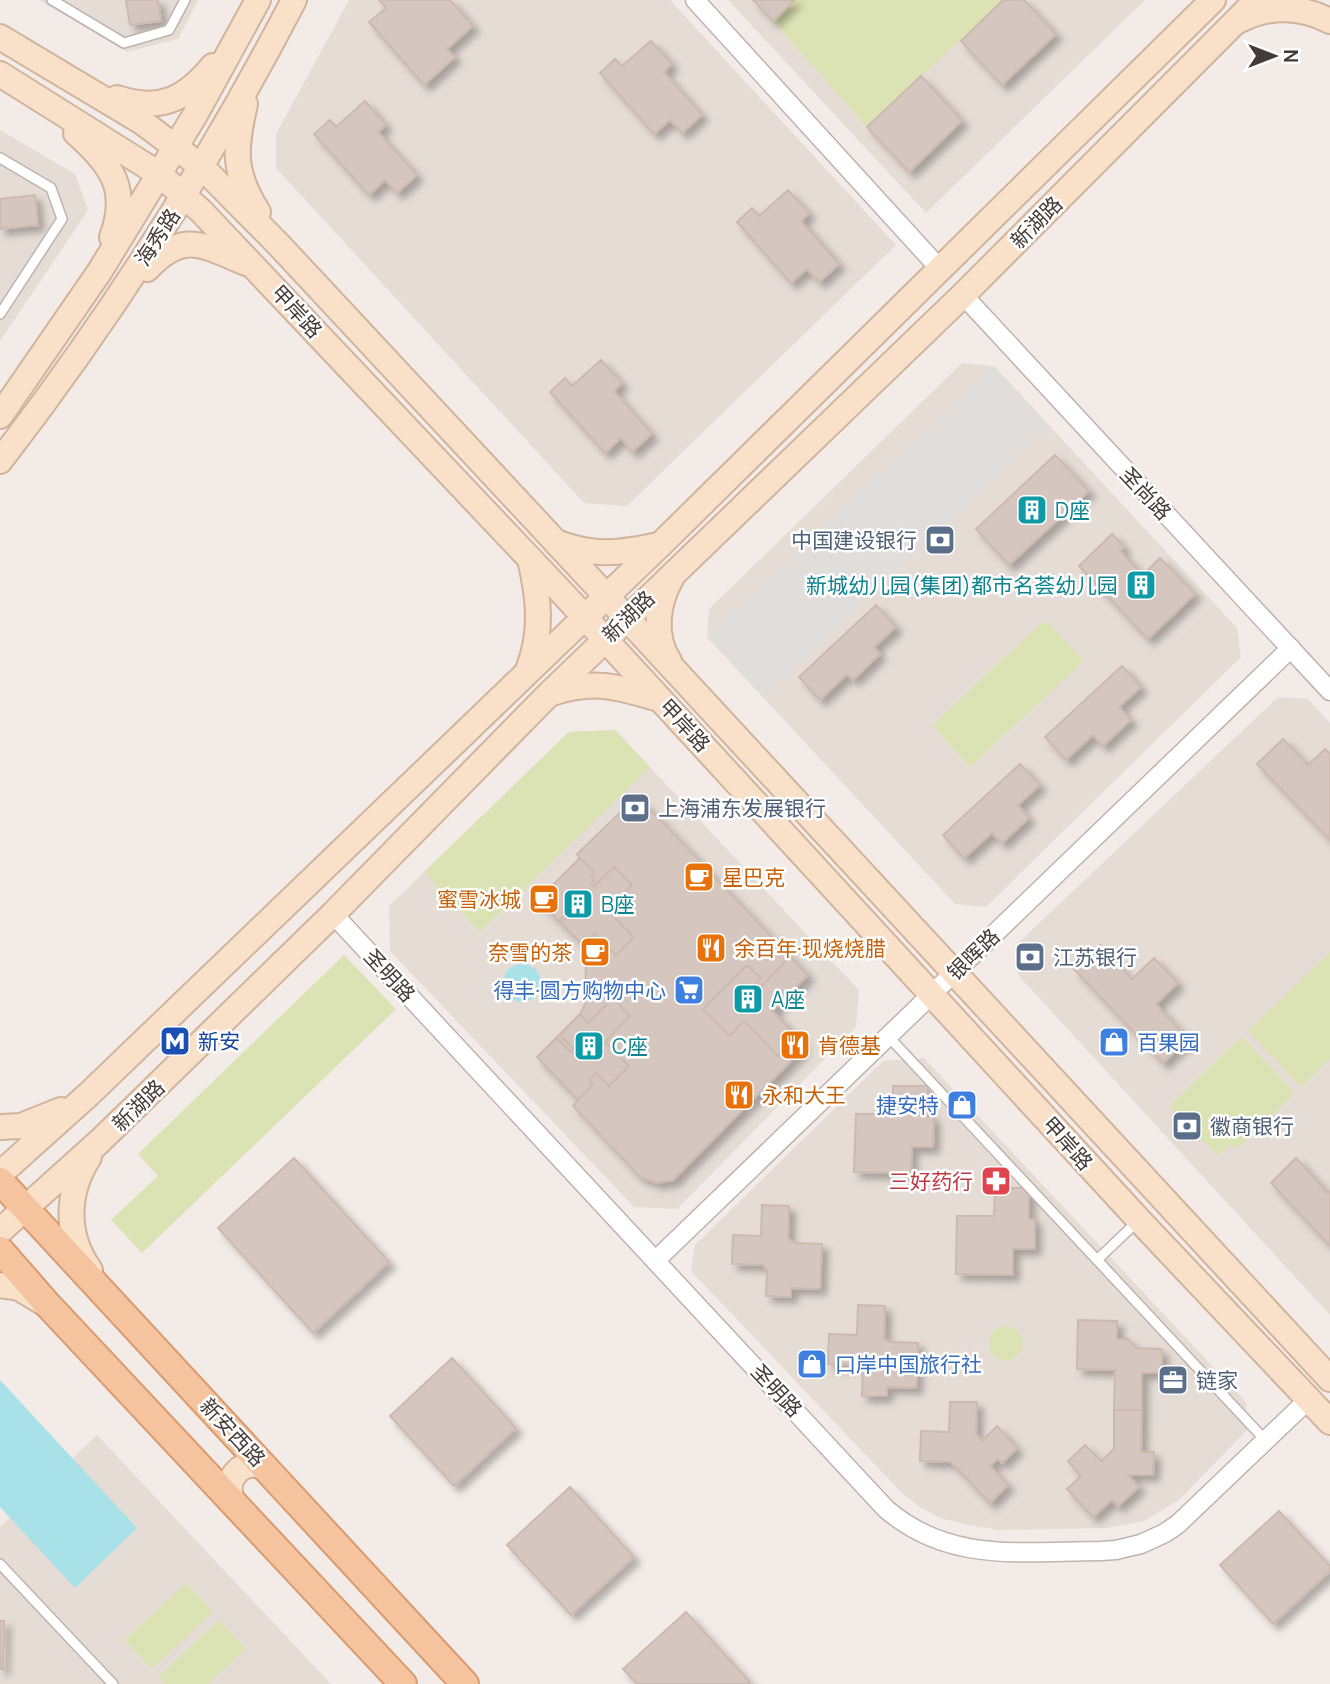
<svg xmlns="http://www.w3.org/2000/svg" width="1330" height="1684" font-family="Manrope,'Noto Sans SC',sans-serif">
	<style>
		.residential { fill: #e5dcd6 }
		.green { fill: #dbe2b3 }
		.parking { fill: #e0dddb }
		.water { fill: #a9e1e9 }
		.building { fill: #d5c7c0; stroke: #ccbab1; stroke-width: 2; filter: url(#shadow) }
		.lines { fill: none; stroke-linecap: round; stroke-linejoin: round }
		.lane-casing { stroke: #bfb4ad; stroke-width: 12 }
		.street-casing { stroke: #bfb4ad; stroke-width: 21 }
		.secondary-casing { stroke: #d0b49d; stroke-width: 28 }
		.primary-casing { stroke: #d89a6f; stroke-width: 30 }
		.lane { stroke: #fff; stroke-width: 9 }
		.street { stroke: #fff; stroke-width: 18 }
		.secondary { stroke: #f9e0c9; stroke-width: 24 }
		.primary { stroke: #f5c39d; stroke-width: 26 }
		.labels { text-anchor: middle; dominant-baseline: central; stroke-width: 5; stroke-linejoin: round; paint-order: stroke }
		.street-label { font-size: 21px; fill: #443b37; stroke: #fff }
		.culture-label { font-size: 21px; fill: #0d838f; stroke: #fff; text-anchor: start }
		.service-label { font-size: 21px; fill: #4e5e75; stroke: #fff; text-anchor: start }
		.food-label { font-size: 21px; fill: #c56008; stroke: #fff; text-anchor: start }
		.shop-label { font-size: 21px; fill: #366cbe; stroke: #fff; text-anchor: end }
		.transit-label { font-size: 21px; fill: #164399; stroke: #fff; text-anchor: start }
		.health-label { font-size: 21px; fill: #be3a42; stroke: #fff; text-anchor: end }
	</style>
	<defs>
		<filter id="shadow"><feDropShadow dx="6" dy="6" stdDeviation="3.5" flood-color="#0004"/></filter>
	</defs>
	<rect width="100%" height="100%" fill="#f2ebe7"/>
	<g class="residential">
		<path d="M39,0H198L178,39L127,52Z"/>
		<path d="M349,0H670L896,245L627,506L584,503L276,168V134Z"/>
		<path d="M728,0H1145L926,213Z"/>
		<path d="M0,130L75,174L88,210L0,341Z"/>
		<path d="M962,363L994,366L1237,628L1241,657L986,907L955,904L707,637L709,609Z"/>
		<path d="M1278,697L1308,699L1330,723V1315L1018,975L1016,945Z"/>
		<path d="M615,730L859,990L856,1027L677,1209L634,1207L390,951L389,906L569,732Z"/>
		<path d="M924,1058L1246,1402L1248,1429L1180,1499L1144,1521L1107,1528L998,1530L964,1524L940,1518L921,1508L901,1492L691,1271L695,1245L883,1061Z"/>
		<path d="M97,1435L331,1684H0V1527Z"/>
	</g>
	<g class="green">
		<path d="M795,0H1003L867,127L773,21Z"/>
		<path d="M1045,620L1084,661L970,767L932,725Z"/>
		<path d="M615,730L650,767L480,932L424,872L569,732Z"/>
		<path d="M1330,952V1059L1301,1087L1248,1031Z"/>
		<path d="M344,955L396,1009L142,1253L111,1220L158,1176L138,1154Z"/>
		<path d="M1242,1036L1295,1093L1237,1149L1231,1144L1218,1156L1170,1106Z"/>
		<circle cx="1006" cy="1343" r="17"/>
		<path d="M186,1583L213,1612L152,1669L125,1640Z"/>
		<path d="M219,1620L246,1649L208,1684H165L158,1677Z"/>
	</g>
	<path class="parking" d="M994,366L1050,426L763,697L707,637Z"/>
	<g class="water">
		<circle cx="522" cy="983" r="19"/>
		<path d="M0,1380L137,1528L75,1588L0,1507Z"/>
	</g>
	<g class="building">
		<path d="M126,0H158L161,21L130,25Z"/>
		<path d="M379,0H450L473,26L447,49L455,57L424,85L369,22L386,8Z"/>
		<path d="M753,0H795L773,21Z"/>
		<path d="M1003,0H1024L1056,34L1002,85L961,41Z"/>
		<path d="M651,41L672,64L664,72L702,115L682,133L670,120L654,134L600,73L615,59L622,66Z"/>
		<path d="M921,76L962,121L909,172L867,127Z"/>
		<path d="M365,101L386,125L378,132L417,175L397,193L385,180L369,195L314,134L330,120L336,127Z"/>
		<path d="M788,190L809,213L801,221L839,264L819,282L807,269L791,283L737,222L752,208L759,216Z"/>
		<path d="M35,195L38,225L0,229V199Z"/>
		<path d="M601,360L622,383L614,391L652,434L632,452L621,438L605,453L550,392L565,378L572,386Z"/>
		<path d="M1055,455L1089,491L1009,565L976,529Z"/>
		<path d="M1112,534L1124,547L1120,551L1143,575L1160,558L1195,594L1148,639L1079,566Z"/>
		<path d="M876,605L896,627L874,647L880,654L853,680L847,674L820,700L799,677Z"/>
		<path d="M1122,666L1141,687L1119,707L1131,720L1103,746L1093,735L1066,760L1045,737Z"/>
		<path d="M1283,739L1308,765L1325,749L1330,754V840L1257,764Z"/>
		<path d="M1020,764L1040,785L1018,805L1029,818L1002,843L992,833L964,858L943,835Z"/>
		<path d="M631,802L643,803L648,807L808,975L772,1011L800,1039L802,1047L800,1052L673,1180L657,1183L640,1177L573,1106L578,1100L537,1057L580,1014L585,1004L586,957L583,945L538,900L580,858L577,854Z"/>
		<path d="M580,858L594,872L591,875L595,879L591,883L594,886L614,867L632,885L607,910L634,937L616,955L595,933L583,945L561,923L574,911L572,908L559,921L538,900Z"/>
		<path d="M1100,945L1132,979L1154,958L1178,983L1156,1004L1188,1039L1163,1063L1074,969Z"/>
		<path d="M790,957L808,975L772,1011L797,1036L778,1056L744,1021L730,1036L703,1009L747,965L761,978L754,986L758,990Z"/>
		<path d="M613,998L630,1016L605,1042L629,1066L609,1086L596,1073L589,1080L593,1085L578,1100L537,1057L557,1038L571,1052L574,1049L560,1035L580,1014L588,1023Z"/>
		<path d="M893,1086H928L927,1117H934L933,1147H912L911,1173L854,1172L856,1114H893Z"/>
		<path d="M294,1158L389,1262L313,1333L218,1228Z"/>
		<path d="M1296,1158L1328,1193L1330,1191V1246L1271,1183Z"/>
		<path d="M995,1188H1029V1219H1035V1249H1013V1275L956,1274L957,1216H994Z"/>
		<path d="M762,1205L789,1206L788,1238L794,1243L822,1244L820,1289L791,1288V1297L766,1296L767,1270L763,1265L732,1264L733,1235L761,1236Z"/>
		<path d="M858,1305L885,1306L884,1338L890,1342L918,1343L916,1388L887,1387V1396H862L863,1369L859,1365L828,1364L829,1334L857,1335Z"/>
		<path d="M1078,1320L1117,1321V1339H1128L1136,1348L1162,1349V1373H1142V1410H1114L1115,1370L1077,1369Z"/>
		<path d="M452,1358L516,1428L454,1486L390,1416Z"/>
		<path d="M950,1402H977L976,1434L982,1441L997,1426L1017,1448L1002,1463L998,1459L990,1466L1008,1485L990,1503L951,1462L920,1461L921,1431L949,1432Z"/>
		<path d="M1114,1410H1142L1141,1452H1154L1153,1475H1128L1139,1487L1118,1506L1112,1500L1093,1517L1067,1489L1081,1476L1068,1461L1085,1445L1101,1461L1114,1449Z"/>
		<path d="M570,1487L634,1557L571,1615L507,1545Z"/>
		<path d="M1279,1511L1330,1566V1571L1273,1624L1220,1565Z"/>
		<path d="M686,1612L750,1682L748,1684H637L623,1669Z"/>
		<path d="M0,1621H4L3,1669H0Z"/>
	</g>
	<g class="lines">
		<g class="lane-casing">
			<g id="lane">
				<path d="M52,0L124,43L169,30L185,0"/>
				<path d="M0,158L51,188L62,219L0,314"/>
				<path d="M888,1036L1266,1441"/>
				<path d="M1097,1260L1139,1220"/>
				<path d="M0,1564L113,1684"/>
			</g>
		</g>
		<g class="street-casing">
			<g id="street">
				<path d="M695,0L940,269"/>
				<path d="M963,295L1330,691"/>
				<path d="M333,914L886,1509C950,1564 1022,1551 1101,1551L1116,1550L1141,1544L1165,1533L1178,1524L1309,1399"/>
				<path d="M656,1260L1291,648"/>
			</g>
		</g>
		<g class="secondary-casing">
			<g id="secondary">
				<path d="M1240,20C1269,5 1301,6 1330,21"/>
				<path d="M0,37L142,122L202,167L279,245L607,597L1330,1379"/>
				<path d="M0,74L159,174L201,211L568,599L1139,1220L1330,1422"/>
				<path d="M117,98C159,112 185,100 213,66"/>
				<path d="M245,104C235,149 232,171 258,212"/>
				<path d="M76,133C111,165 130,188 112,237"/>
				<path d="M147,269C184,230 202,245 246,263"/>
				<path d="M0,416L100,271L195,115L258,0"/>
				<path d="M0,461C111,317 210,162 294,0"/>
				<path d="M558,543C596,557 620,553 659,545"/>
				<path d="M669,661C653,637 657,603 671,579"/>
				<path d="M528,670C543,632 539,598 530,559"/>
				<path d="M552,693C595,679 618,687 659,699"/>
				<path d="M0,1127L21,1126L61,1110"/>
				<path d="M89,1157C66,1193 65,1235 90,1270"/>
				<path d="M0,1174L89,1094L660,545L1213,0"/>
				<path d="M0,1231L100,1141L333,914L548,695L963,295L1257,0"/>
				<path d="M0,1285L19,1288L44,1303"/>
				<path d="M234,1504C220,1480 243,1455 267,1469"/>
			</g>
		</g>
		<g class="primary-casing">
			<g id="primary">
				<path d="M0,1181L465,1684"/>
				<path d="M0,1250L48,1305L403,1684"/>
			</g>
		</g>
		<use href="#lane" class="lane"/>
		<use href="#street" class="street"/>
		<use href="#secondary" class="secondary"/>
		<use href="#primary" class="primary"/>
	</g>
	<defs>
		<g id="building-square" transform="scale(1.575)"><rect x="-9" y="-9" width="18" height="18" rx="4" fill="#0f9aa8" stroke="#fff"/><path d="M-4-6H4V6H1V3H-1V6H-4ZM-2.5-4.3h1.7v1.8h-1.7ZM.8-4.3h1.7v1.8H.8ZM-2.5-1h1.7V.8h-1.7ZM.8-1h1.7V.8H.8Z" fill="#fff"/></g>
		<g id="bank-square" transform="scale(1.575)"><rect x="-9" y="-9" width="18" height="18" rx="4" fill="#5c6f8a" stroke="#fff"/><path d="M-6-4H6V4H-6ZM0-2.3a2.3 2.3 0 1 0 0 4.6a2.3 2.3 0 1 0 0-4.6Z" fill="#fff"/></g>
		<g id="cafe-square" transform="scale(1.575)"><rect x="-9" y="-9" width="18" height="18" rx="4" fill="#e8710a" stroke="#fff"/><path d="M-5.5-4.5H6V0H3Q3 3.5 0 3.5H-2.5Q-5.5 3.5-5.5 0ZM3-3.2v2h1.7v-2ZM-6 4.5H4V6H-6Z" fill="#fff"/></g>
		<g id="restaurant-square" transform="scale(1.575)"><rect x="-9" y="-9" width="18" height="18" rx="4" fill="#e8710a" stroke="#fff"/><path d="M-5-6h1v4h1v-4h1v4h1v-4h1v5L-1.5 .5V6h-2V.5L-5-1ZM5-6V6H3V1.5H1.5Q1.5-4 5-6Z" fill="#fff"/></g>
		<g id="supermarket-square" transform="scale(1.575)"><rect x="-9" y="-9" width="18" height="18" rx="4" fill="#3f7fe0" stroke="#fff"/><path d="M-6-5.5h2.5l.6 2H6L4.5 2H-2.5L-4.4-4H-6ZM-1.5 3.2a1.3 1.3 0 1 0 .1 0ZM3 3.2a1.3 1.3 0 1 0 .1 0Z" fill="#fff"/></g>
		<g id="metro-square" transform="scale(1.575)"><rect x="-9" y="-9" width="18" height="18" rx="4" fill="#1a4fb4" stroke="#fff"/><path d="M-5.5 5V-5H-3L0 0L3-5H5.5V5H3V-.5L0 4L-3-.5V5Z" fill="#fff"/></g>
		<g id="shop-square" transform="scale(1.575)"><rect x="-9" y="-9" width="18" height="18" rx="4" fill="#3f7fe0" stroke="#fff"/><path d="M-5-2.5h2.3a2.7 3.5 0 0 1 5.4 0H5L5.5 6h-11ZM-1.5-2.5h3a1.5 2.3 0 0 0-3 0Z" fill="#fff"/></g>
		<g id="pharmacy-square" transform="scale(1.575)"><rect x="-9" y="-9" width="18" height="18" rx="4" fill="#e0444e" stroke="#fff"/><path d="M-2-6h4v4h4v4h-4v4h-4v-4h-4v-4h4Z" fill="#fff"/></g>
		<g id="office-square" transform="scale(1.575)"><rect x="-9" y="-9" width="18" height="18" rx="4" fill="#5c6f8a" stroke="#fff"/><path d="M-6-3h4V-5.5h4V-3h4V5H-6ZM-1-4.5V-3h2v-1.5ZM-6 0V1H6V0Z" fill="#fff"/></g>
	</defs>
	<g fill-rule="evenodd">
		<use href="#building-square" x="1032" y="510"/>
		<use href="#bank-square" x="940" y="540"/>
		<use href="#building-square" x="1141" y="585"/>
		<use href="#bank-square" x="635" y="808"/>
		<use href="#cafe-square" x="699" y="877"/>
		<use href="#cafe-square" x="544" y="899"/>
		<use href="#building-square" x="578" y="904"/>
		<use href="#restaurant-square" x="711" y="948"/>
		<use href="#cafe-square" x="595" y="952"/>
		<use href="#bank-square" x="1030" y="957"/>
		<use href="#supermarket-square" x="689" y="990"/>
		<use href="#building-square" x="748" y="999"/>
		<use href="#metro-square" x="175" y="1041"/>
		<use href="#shop-square" x="1114" y="1042"/>
		<use href="#restaurant-square" x="795" y="1045"/>
		<use href="#building-square" x="589" y="1046"/>
		<use href="#restaurant-square" x="739" y="1095"/>
		<use href="#shop-square" x="962" y="1105"/>
		<use href="#bank-square" x="1187" y="1126"/>
		<use href="#pharmacy-square" x="996" y="1181"/>
		<use href="#shop-square" x="812" y="1364"/>
		<use href="#office-square" x="1173" y="1380"/>
	</g>
	<g class="labels">
		<g class="street-label">
			<text transform="translate(1036 222) rotate(-45)">新湖路</text>
			<text transform="translate(157 237) rotate(-57)">海秀路</text>
			<text transform="translate(297 311) rotate(47)">甲岸路</text>
			<text transform="translate(1146 493) rotate(47)">圣尚路</text>
			<text transform="translate(628 616) rotate(-44)">新湖路</text>
			<text transform="translate(685 725) rotate(47)">甲岸路</text>
			<text transform="translate(973 954) rotate(-44)">银晖路</text>
			<text transform="translate(390 975) rotate(47)">圣明路</text>
			<text transform="translate(138 1105) rotate(-44)">新湖路</text>
			<text transform="translate(1068 1143) rotate(48)">甲岸路</text>
			<text transform="translate(777 1390) rotate(47)">圣明路</text>
			<text transform="translate(233 1432) rotate(47)">新安西路</text>
		</g>
		<g class="culture-label">
			<text x="1055" y="510">D座</text>
			<text x="1118" y="585" text-anchor="end">新城幼儿园(集团)都市名荟幼儿园</text>
			<text x="601" y="904">B座</text>
			<text x="771" y="999">A座</text>
			<text x="612" y="1046">C座</text>
		</g>
		<g class="service-label">
			<text x="917" y="540" text-anchor="end">中国建设银行</text>
			<text x="658" y="808">上海浦东发展银行</text>
			<text x="1053" y="957">江苏银行</text>
			<text x="1210" y="1126">徽商银行</text>
			<text x="1196" y="1380">链家</text>
		</g>
		<g class="food-label">
			<text x="722" y="877">星巴克</text>
			<text x="521" y="899" text-anchor="end">蜜雪冰城</text>
			<text x="734" y="948">余百年·现烧烧腊</text>
			<text x="572" y="952" text-anchor="end">奈雪的茶</text>
			<text x="818" y="1045">肯德基</text>
			<text x="762" y="1095">永和大王</text>
		</g>
		<g class="shop-label">
			<text x="666" y="990">得丰·圆方购物中心</text>
			<text x="1137" y="1042" text-anchor="start">百果园</text>
			<text x="939" y="1105">捷安特</text>
			<text x="835" y="1364" text-anchor="start">口岸中国旅行社</text>
		</g>
		<g class="transit-label">
			<text x="198" y="1041">新安</text>
		</g>
		<g class="health-label">
			<text x="973" y="1181">三好药行</text>
		</g>
	</g>
	<g transform="translate(1274 56) rotate(90)" stroke="#ffffff" stroke-width="5" paint-order="stroke">
	<path d="M0-5L12 26L0 18L-12 26Z" fill="#443b37"/>
	<text y="-10" font-size="19" font-weight="bold" text-anchor="middle" fill="#443b37">N</text>
	</g>
</svg>
